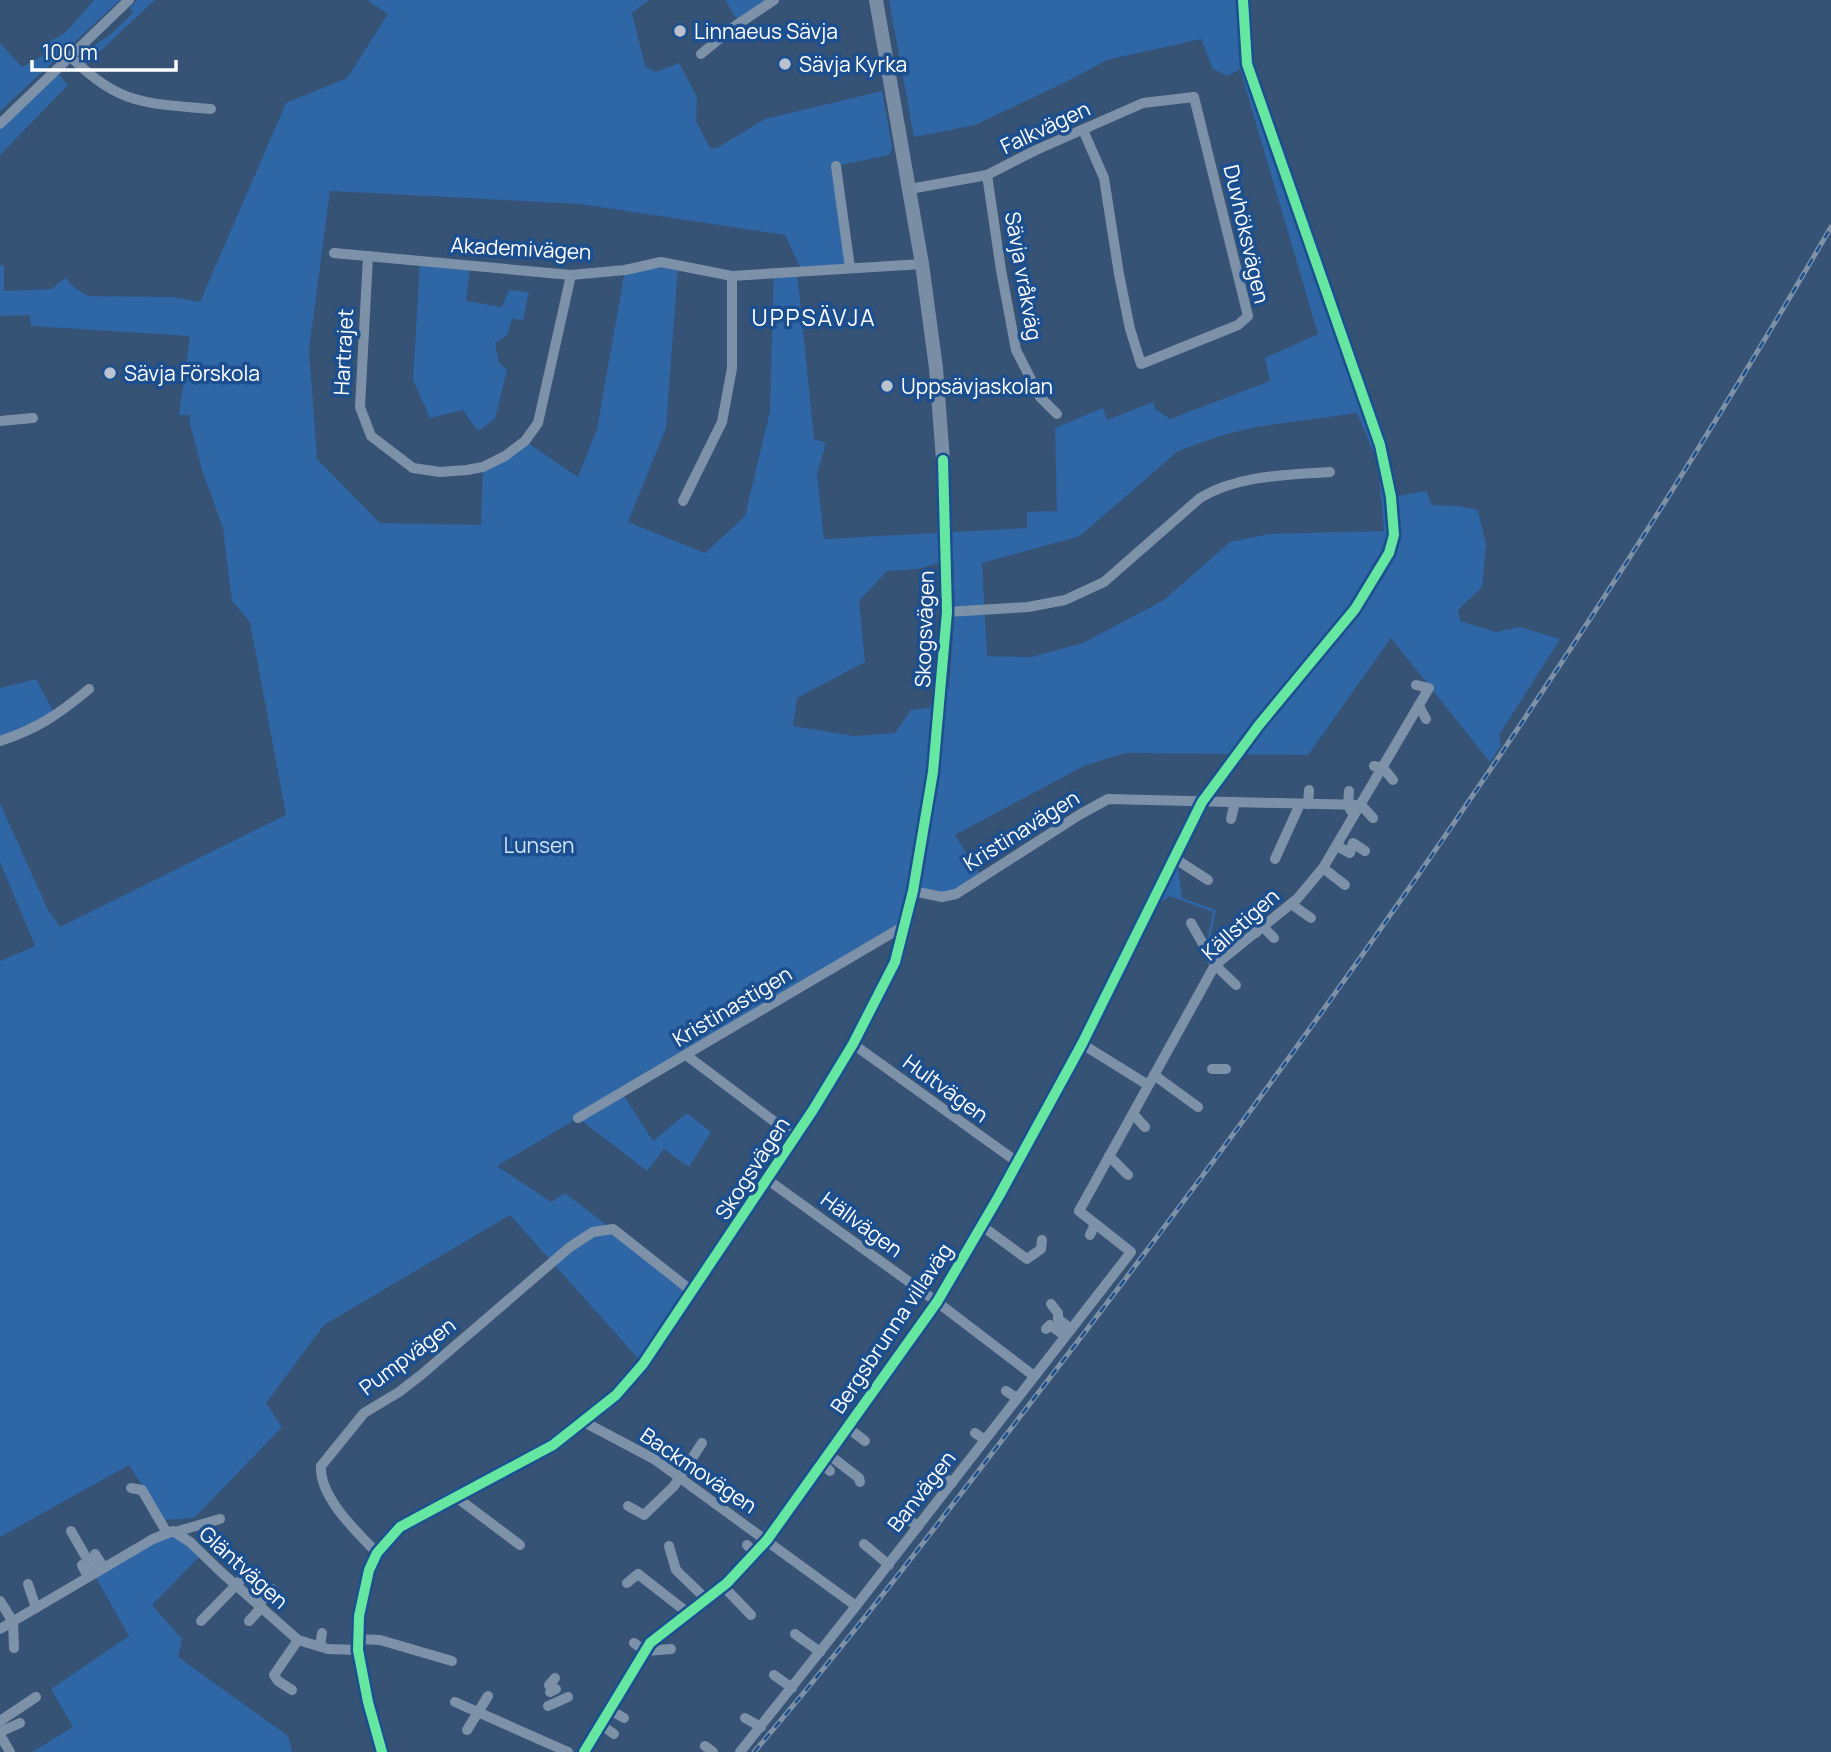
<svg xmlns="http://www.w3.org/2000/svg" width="1831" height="1752" font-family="Manrope,sans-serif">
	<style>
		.green { fill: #2f66a5; fill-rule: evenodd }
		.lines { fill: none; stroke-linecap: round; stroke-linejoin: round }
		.street { stroke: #7d92a8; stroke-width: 10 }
		.secondary { stroke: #798da4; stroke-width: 14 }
		.rail-casing { stroke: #7e92a7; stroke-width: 5 }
		.rail { stroke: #1b4f8f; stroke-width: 2.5; stroke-dasharray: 8; stroke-linecap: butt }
		.cycleway-casing { stroke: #1b4f8f; stroke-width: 15 }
		.cycleway { stroke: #66e7a1; stroke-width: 10 }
		.poi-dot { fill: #b9c2ce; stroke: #1b4f8f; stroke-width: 2.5 }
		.labels { text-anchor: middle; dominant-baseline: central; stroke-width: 7; stroke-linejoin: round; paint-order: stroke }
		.poi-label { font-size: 21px; fill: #fff; stroke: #1b4f8f; text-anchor: start }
		.street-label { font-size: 21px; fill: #fff; stroke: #1b4f8f }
		.park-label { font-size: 21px; fill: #cfe3fa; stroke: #1b4f8f }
		.neighbourhood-label { font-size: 23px; letter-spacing: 2px; fill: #fff; stroke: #1b4f8f }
	</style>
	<rect width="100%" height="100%" fill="#365274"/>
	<g class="green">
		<path d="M94,0H120L0,111V43L22,67L44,55L41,47L66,32Z"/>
		<path d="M137,0H155L83,67L79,58L83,49L86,51L111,34L133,13L130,8Z"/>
		<path d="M367,0H649L632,13L645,66L656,72L679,63L697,97L696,121L710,148H717L765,119L882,91L892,147L889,155L836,166L850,268L802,271L785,235L580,204L330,191L309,350L317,459L380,523L481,525L483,467L525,441L578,477L597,429L625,270L678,265L666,428L628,522L705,553L745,516L770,411L774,272L797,270L814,439L826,443L817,474L824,539L1027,528V512L1057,511L1055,428L1103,408L1107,420L1153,402L1155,409L1170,419L1270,381L1265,358L1318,334L1240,69L1228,76L1213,69L1201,39L1107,60L1068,81L975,125L914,137L889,0H1243L1247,64L1380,445L1391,497L1426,491L1432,505L1457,506L1478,510L1486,545L1482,587L1458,610L1460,621L1496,632L1520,627L1560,639L1499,735L1501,746L1490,762L1391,638L1308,755L1125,753L1084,766L955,835L982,878L956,894L913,891L904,926L622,1093L653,1141L687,1113L711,1132L689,1167L664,1149L647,1171L578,1118L497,1166L551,1202L565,1193L693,1292L643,1364L510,1215L324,1325L266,1403L282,1427L194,1518L165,1520L129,1465L0,1537V961L35,946L0,862V803L47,908L60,927L286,815L250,622L232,601L223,528L202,470L190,424V415H179L190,336L31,326L30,315L0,316V265H4V291L52,289L65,278L75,288L88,296L172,297L200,302L286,103L347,78L388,14ZM1357,413L1378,463L1384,531L1269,534L1230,542L1164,600L1083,643L1031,657L987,656L982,563L1080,536L1178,451L1223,435L1256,427ZM953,559L955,611L949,688L929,708L911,710L895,733L854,736L793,726L797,698L865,662L859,601L887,571L918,569Z"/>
		<path d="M725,0H774L755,12L736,18Z"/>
		<path d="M58,73L68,85L0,155V129Z"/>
		<path d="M420,261L470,266L466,301L502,307L509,290L529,292L523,320L512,319L507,335L495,343L499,363L507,370L495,419L478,431L463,410L430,418L413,380Z"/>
		<path d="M36,679L56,716L0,741V688Z"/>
		<path d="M1178,866L1182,898L1216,910L1208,948L1206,946L1213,912L1170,896L1159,903Z"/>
		<path d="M173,1531L203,1553L152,1605L182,1639L178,1657L288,1736L292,1752H32L73,1727L51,1689L129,1636L94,1574Z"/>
	</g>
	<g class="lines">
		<g class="street">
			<path d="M701,54L735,26L774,0"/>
			<path d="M71,57C84,70 102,85 119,93C146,106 181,106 211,109"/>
			<path d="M0,124L129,0"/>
			<path d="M836,166L850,268"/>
			<path d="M987,175L1001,270L1016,350L1040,397L1057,414"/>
			<path d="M910,189L987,175L1036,150L1143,103L1194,97L1248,316L1238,325L1141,364L1130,329L1119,274L1104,178L1083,130"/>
			<path d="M334,253L571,275L625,270L661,262L732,276L922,264"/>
			<path d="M368,256L360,407L371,436L413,468L440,472L467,470L483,467L505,456L525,441L538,423L571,275"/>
			<path d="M0,421L33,418"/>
			<path d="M683,501L722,422L732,368V276"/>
			<path d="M947,612L1028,607L1065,600L1104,582L1200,498C1237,475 1287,475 1330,472"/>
			<path d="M1419,706L1426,719"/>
			<path d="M0,741C37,729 59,714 89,689"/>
			<path d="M1374,766L1383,768L1393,780"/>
			<path d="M1349,791L1348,805L1351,811"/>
			<path d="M1308,804L1309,790"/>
			<path d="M1231,819L1235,802"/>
			<path d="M1337,846L1350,853L1353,843L1365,851"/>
			<path d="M1174,858L1208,880"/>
			<path d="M1275,859L1300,804"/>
			<path d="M1323,868L1345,885"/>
			<path d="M913,891L942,897L956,894L1079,815L1108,799L1361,805L1373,818"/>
			<path d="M1291,904L1311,918"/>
			<path d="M1240,919L1256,933"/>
			<path d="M1191,923L1215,965L1236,985"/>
			<path d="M1263,927L1274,938"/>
			<path d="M853,1044L1017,1162"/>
			<path d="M1082,1044L1148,1085"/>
			<path d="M686,1055L796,1138"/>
			<path d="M1212,1069H1226"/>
			<path d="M1154,1075L1198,1107"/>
			<path d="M1133,1114L1145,1127"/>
			<path d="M578,1118L904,926"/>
			<path d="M1109,1156L1128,1175"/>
			<path d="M768,1180L937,1302L1034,1376"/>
			<path d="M982,1226L1027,1259L1041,1249L1042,1240"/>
			<path d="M1090,1235L1095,1224"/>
			<path d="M1051,1304L1058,1313V1319L1071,1329"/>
			<path d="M1046,1329L1050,1325L1065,1336"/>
			<path d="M1006,1391L1017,1398"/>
			<path d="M584,1422L654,1459L856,1606"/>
			<path d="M847,1427L865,1441"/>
			<path d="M975,1433L985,1440"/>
			<path d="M828,1454L859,1478L860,1482"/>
			<path d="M822,1463L830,1471"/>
			<path d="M938,1474L952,1483"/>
			<path d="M131,1488L142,1490L167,1533"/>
			<path d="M456,1497L520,1545"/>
			<path d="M628,1506L644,1515L674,1486L702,1443"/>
			<path d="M905,1516L918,1527"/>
			<path d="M71,1531L95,1573"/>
			<path d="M175,1532L220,1519"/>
			<path d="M864,1544L889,1565"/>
			<path d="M747,1545L755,1553"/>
			<path d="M669,1546L676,1570L706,1599"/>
			<path d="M377,1553C357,1532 319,1497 321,1466L364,1413L399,1392L421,1375L570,1247L593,1232L613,1229L693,1292"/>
			<path d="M95,1554L104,1568"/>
			<path d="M82,1565L88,1577"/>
			<path d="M627,1583L638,1574L688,1613"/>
			<path d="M28,1584L36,1608"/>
			<path d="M723,1586L751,1615"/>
			<path d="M0,1601L13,1622L14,1648"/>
			<path d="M258,1605L272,1589"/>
			<path d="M201,1621L244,1577"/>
			<path d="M249,1621L261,1608"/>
			<path d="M0,1629L153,1539L173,1531L190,1542L221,1572L298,1640L328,1649L358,1650"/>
			<path d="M795,1634L820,1652"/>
			<path d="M358,1639L380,1640L452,1661"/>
			<path d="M634,1643L645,1651L671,1649"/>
			<path d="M320,1646L322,1633"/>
			<path d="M774,1675L792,1688"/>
			<path d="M549,1685L555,1678"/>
			<path d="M292,1690L278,1681L274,1675L298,1640"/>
			<path d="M550,1692L556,1689"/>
			<path d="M455,1702L568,1752"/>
			<path d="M548,1706L568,1697"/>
			<path d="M610,1710L624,1718"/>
			<path d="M745,1718L761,1727"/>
			<path d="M0,1721L36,1697"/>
			<path d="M601,1725L614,1734"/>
			<path d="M467,1730L488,1696"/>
			<path d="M0,1732L20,1723"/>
			<path d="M0,1735L10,1752"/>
			<path d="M705,1746L713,1752"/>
			<path d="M584,1752L650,1643L727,1583L767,1540L937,1302L999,1196L1082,1044L1202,802"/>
			<path d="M740,1752L856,1606L1131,1252L1079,1211L1215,965L1297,899L1323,868L1429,688L1416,685"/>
		</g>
		<path class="secondary" d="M382,1752L368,1702L358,1650L359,1616L369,1570L377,1553L400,1527L553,1445L616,1395L643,1364L813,1110L853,1044L895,962L913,891L933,772L947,612L943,460L936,368L922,264L876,0"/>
		<g class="rail-casing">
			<path id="rail" d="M754,1752C856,1633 950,1508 1045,1384C1330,1015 1597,631 1831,227"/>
		</g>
		<use href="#rail" class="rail"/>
		<g class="cycleway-casing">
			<g id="cycleway">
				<path d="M382,1752L368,1702L358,1650L359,1616L369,1570L377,1553L400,1527L553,1445L616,1395L643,1364L813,1110L853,1044L895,962L913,891L933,772L947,612L943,460"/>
				<path d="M584,1752L650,1643L727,1583L767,1540L937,1302L999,1196L1082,1044L1202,802L1259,725L1355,609L1389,553L1394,535L1391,497L1380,445L1247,64L1243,0"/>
			</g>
		</g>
		<use href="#cycleway" class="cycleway"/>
	</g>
	<g class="poi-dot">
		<circle cx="680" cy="31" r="7"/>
		<circle cx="785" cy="64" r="7"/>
		<circle cx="110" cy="373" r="7"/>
		<circle cx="887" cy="386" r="7"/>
	</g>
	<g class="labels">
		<g class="poi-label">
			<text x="694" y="31">Linnaeus Sävja</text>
			<text x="799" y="64">Sävja Kyrka</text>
			<text x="124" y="373">Sävja Förskola</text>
			<text x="901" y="386">Uppsävjaskolan</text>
		</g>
		<g class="street-label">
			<text transform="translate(1045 127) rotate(-25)">Falkvägen</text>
			<text transform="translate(1247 234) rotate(77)">Duvhöksvägen</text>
			<text transform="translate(521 248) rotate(3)">Akademivägen</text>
			<text transform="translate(1024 276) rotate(80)">Sävja vråkväg</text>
			<text transform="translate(343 352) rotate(-87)">Hartrajet</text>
			<text transform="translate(924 629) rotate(-88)">Skogsvägen</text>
			<text transform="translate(1021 830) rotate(-32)">Kristinavägen</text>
			<text transform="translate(1240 924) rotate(-42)">Källstigen</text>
			<text transform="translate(732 1006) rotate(-31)">Kristinastigen</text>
			<text transform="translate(946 1088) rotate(36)">Hultvägen</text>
			<text transform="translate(752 1168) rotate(-57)">Skogsvägen</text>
			<text transform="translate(862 1224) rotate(36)">Hällvägen</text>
			<text transform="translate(891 1328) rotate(-56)">Bergsbrunna villaväg</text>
			<text transform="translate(407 1356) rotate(-37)">Pumpvägen</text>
			<text transform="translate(699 1470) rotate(34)">Backmovägen</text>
			<text transform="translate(921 1491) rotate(-52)">Banvägen</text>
			<text transform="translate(244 1567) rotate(42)">Gläntvägen</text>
		</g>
		<g class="park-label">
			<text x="539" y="845">Lunsen</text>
		</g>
		<g class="neighbourhood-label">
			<text x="814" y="317">UPPSÄVJA</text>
		</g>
	</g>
	<path d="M32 60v10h144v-10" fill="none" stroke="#ffffff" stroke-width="3.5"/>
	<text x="42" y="60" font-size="21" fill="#ffffff" stroke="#1b4f8f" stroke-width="5" paint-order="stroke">100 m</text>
</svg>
